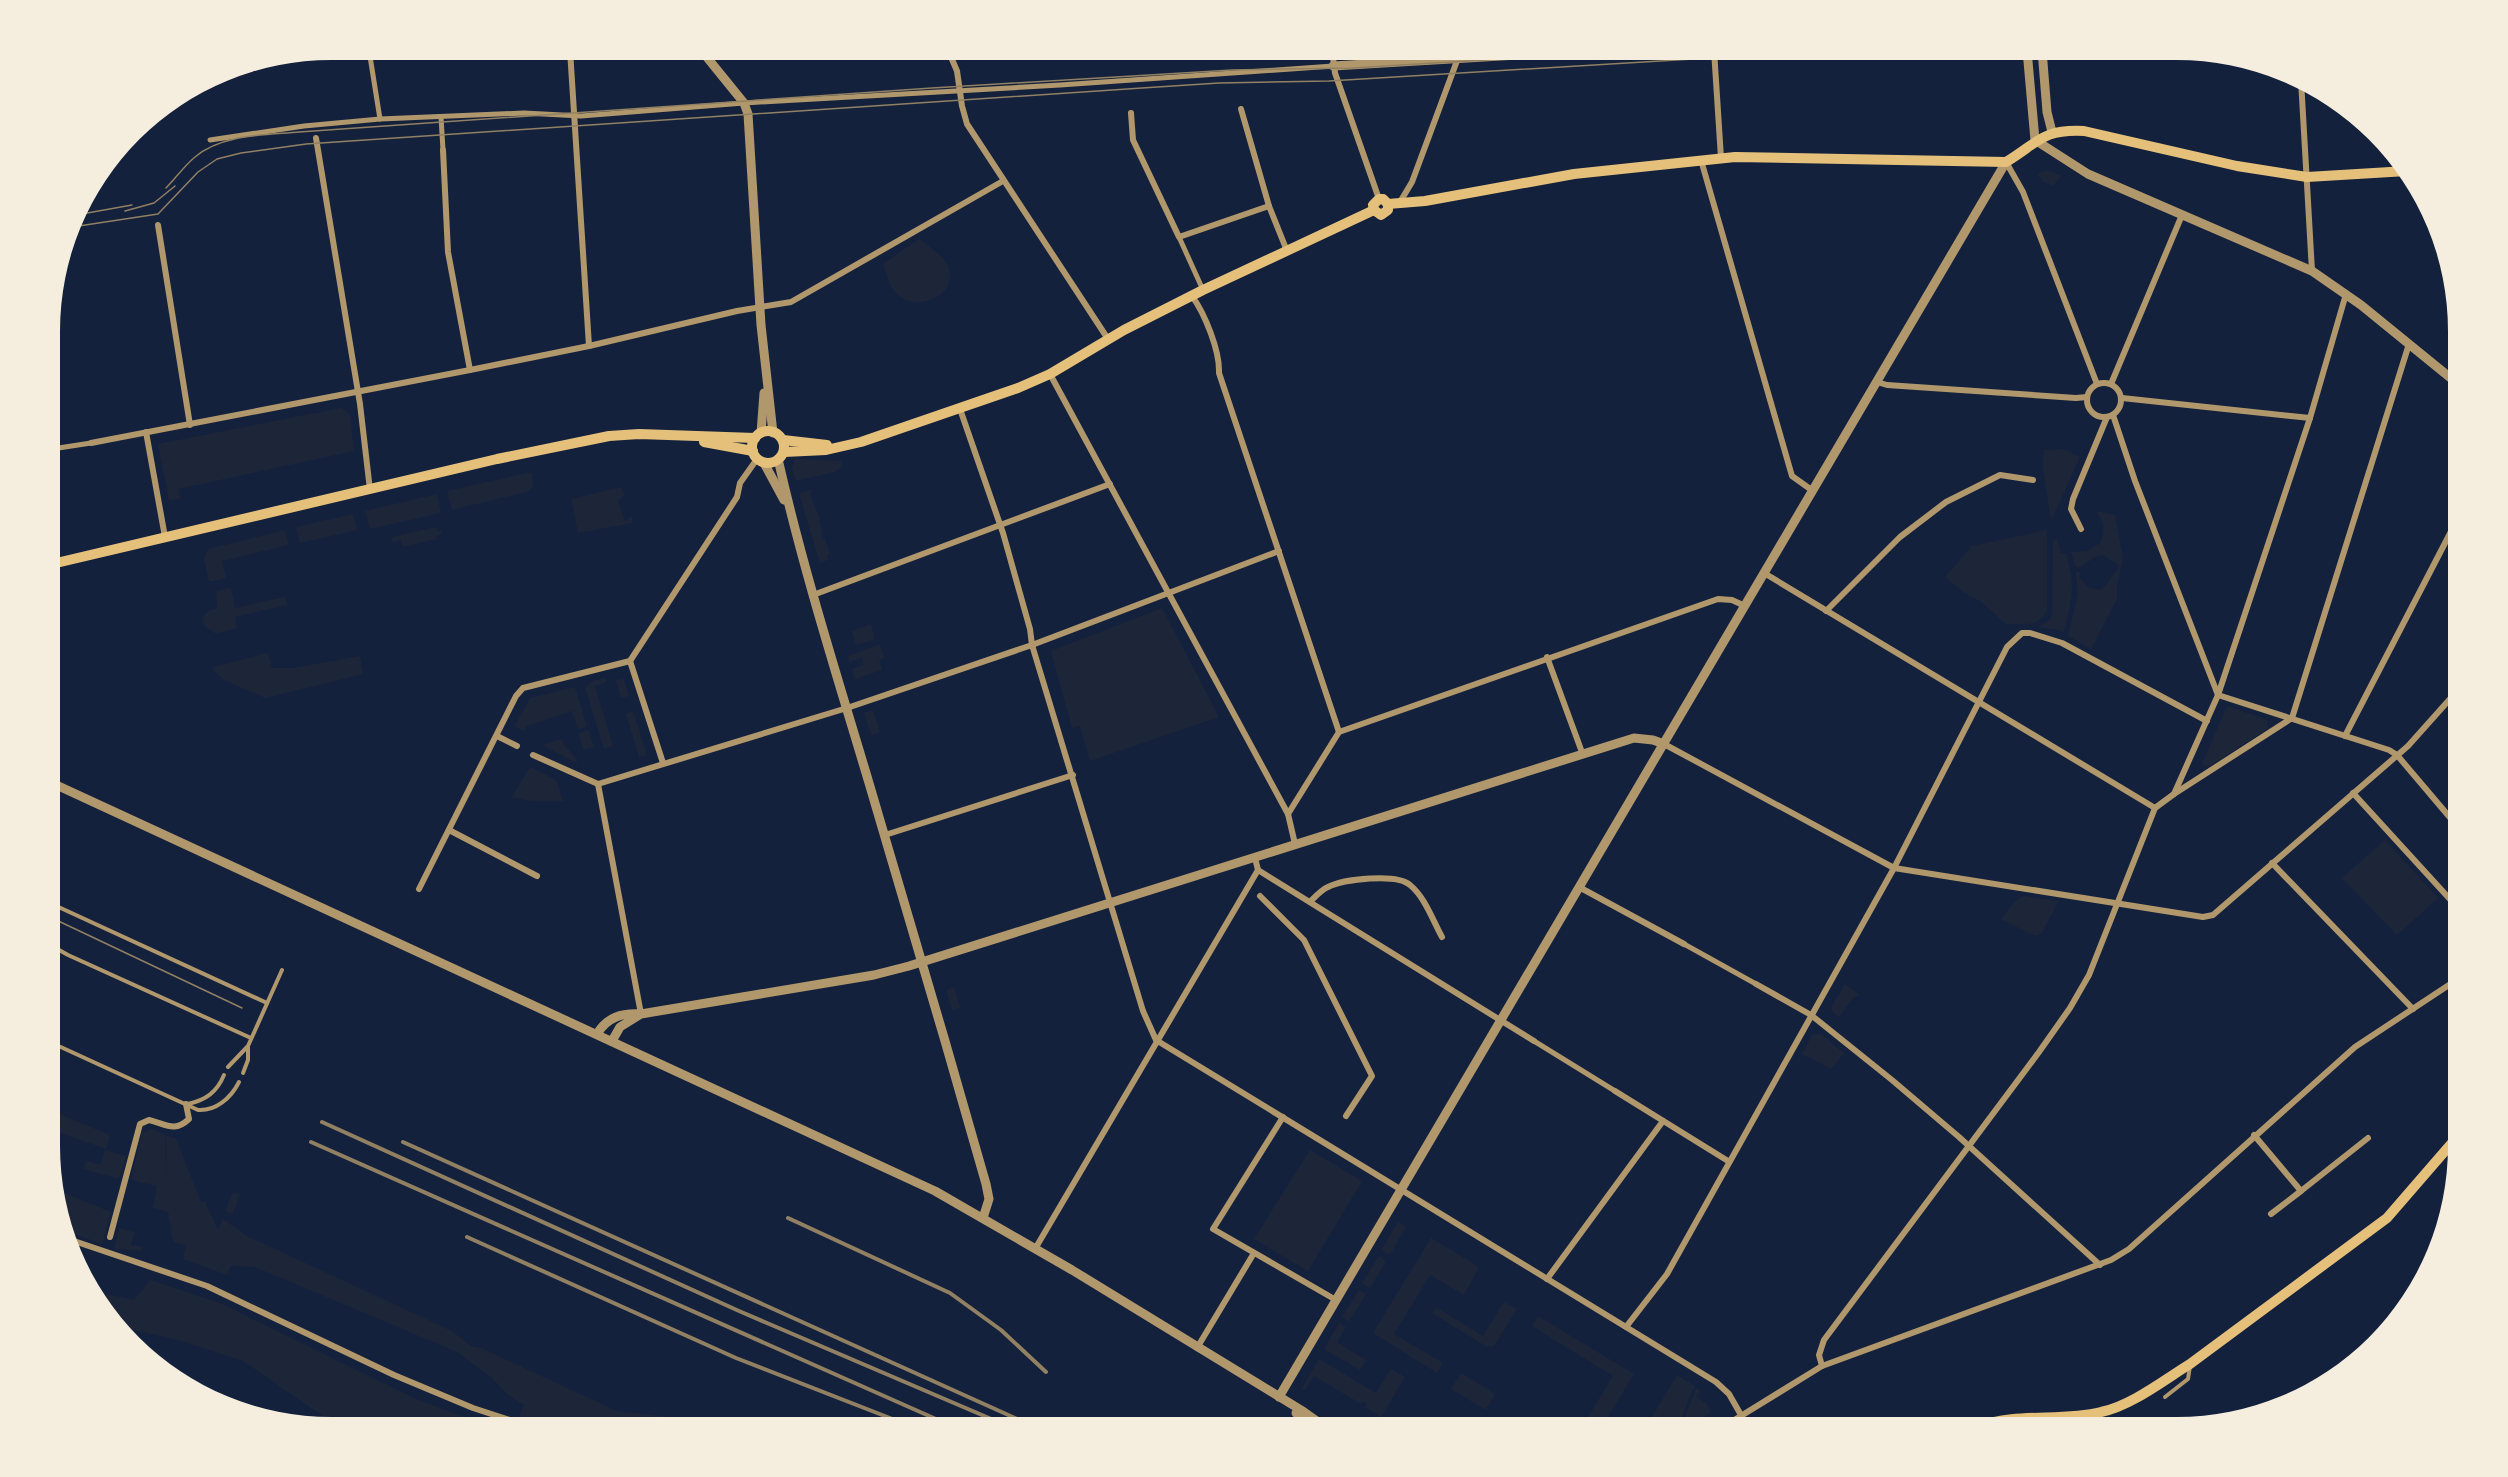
<svg xmlns="http://www.w3.org/2000/svg" width="2508" height="1477" font-family="'DejaVu Sans',sans-serif">
	<style>
		.green { fill: #1d2539 }
		.lines { fill: none; stroke-linecap: round; stroke-linejoin: round }
		.service { stroke: #b1986c; stroke-width: 4 }
		.pedestrian { stroke: #b1986c; stroke-width: 5 }
		.minor { stroke: #b1986c; stroke-width: 6 }
		.tertiary { stroke: #b1986c; stroke-width: 9 }
		.secondary { stroke: #e5c07b; stroke-width: 10 }
		.tram { stroke: #918062; stroke-width: 1.5 }
		.rail { stroke: #918062; stroke-width: 4 }
	</style>
	<rect width="100%" height="100%" fill="#14213d"/>
	<g class="green">
		<path d="M2047,170L2061,176L2053,186L2043,181L2037,174Z"/>
		<path d="M919,239C929,247 946,257 949,269C957,296 916,313 897,294C889,287 887,274 883,264Z"/>
		<path d="M341,408L350,414L354,451L178,489L180,499L169,500L158,444Z"/>
		<path d="M2063,449L2080,457L2051,521L2043,467L2044,450Z"/>
		<path d="M795,459L841,461L842,467L834,472L796,481L792,468Z"/>
		<path d="M532,472L533,486L527,492L452,510L447,491Z"/>
		<path d="M621,487L625,495L618,501L625,521L632,516V523L578,533L571,499Z"/>
		<path d="M811,489L810,494L820,519L818,522H820L823,539H825L830,554L827,556L828,560L820,563L799,494Z"/>
		<path d="M437,494L441,513L370,529L365,511Z"/>
		<path d="M2096,511L2115,515L2123,559L2117,584V599L2091,649L2068,636L2078,594L2076,573L2081,571L2079,576L2087,587L2100,590C2109,585 2110,576 2117,571L2118,564L2102,555C2091,556 2087,566 2076,568L2071,552L2087,551L2100,543C2106,531 2104,521 2096,511Z"/>
		<path d="M353,514L357,530L300,543L296,527Z"/>
		<path d="M436,527L437,531H441L442,534L436,536L437,539L402,547L401,540L393,542L392,537Z"/>
		<path d="M285,530L289,545L222,561L226,578L209,582L204,559L208,549Z"/>
		<path d="M2047,530V609C2040,629 2023,623 2006,624L1980,601L1963,592L1945,577L1972,546Z"/>
		<path d="M2057,537L2061,554L2066,553C2076,584 2072,601 2064,632L2067,634L2058,630L2038,627L2049,620L2052,615L2053,541Z"/>
		<path d="M231,588L235,608L285,597L287,605L235,617L237,628L216,634L204,626L202,617L210,610L217,609L216,591Z"/>
		<path d="M1162,608L1219,717L1090,761L1080,726L1072,728L1051,651Z"/>
		<path d="M871,624L875,639L856,645L852,631Z"/>
		<path d="M880,644L884,658L879,660L882,670L855,679L852,669L863,665L862,658L849,662L848,656Z"/>
		<path d="M268,653L272,668H293L360,656L363,674L265,698L224,680L214,671L213,667Z"/>
		<path d="M605,678L607,682L595,686L613,746L604,749L585,687L593,681Z"/>
		<path d="M623,678L629,696L621,698L616,680Z"/>
		<path d="M575,687L587,727L578,729L572,711L527,726L524,731L515,726L530,698Z"/>
		<path d="M2227,706L2268,720L2267,729L2208,767L2202,764Z"/>
		<path d="M873,710L880,732L871,735L864,713Z"/>
		<path d="M633,711L647,755L639,757L626,714Z"/>
		<path d="M589,730L594,747L583,750L578,733Z"/>
		<path d="M561,739C566,749 574,754 578,764L542,745Z"/>
		<path d="M530,767L556,780L563,801H531L512,797Z"/>
		<path d="M2385,840L2438,898L2397,935L2342,878Z"/>
		<path d="M2024,896L2059,901L2041,934L2035,936L2001,919L2014,902Z"/>
		<path d="M1845,984L1860,995L1854,997L1839,1017L1833,1013L1831,1008Z"/>
		<path d="M954,987L960,1008L952,1010L946,990Z"/>
		<path d="M1821,1034L1844,1053L1831,1069L1802,1054L1812,1035Z"/>
		<path d="M52,1111L110,1135L106,1149L52,1130Z"/>
		<path d="M152,1129L165,1135L167,1187L166,1135L176,1139L201,1202H205L218,1230L223,1219L247,1236L452,1331L471,1346L481,1348L617,1411L668,1417L709,1427H346L324,1417L243,1361L178,1340L125,1328L97,1302L93,1291L134,1300L150,1280L220,1303L414,1398L461,1416L516,1425L524,1405L508,1395L491,1377L457,1352L255,1267L231,1266L227,1275L183,1259L186,1245L173,1242L168,1212L153,1208L157,1186L131,1180L142,1133Z"/>
		<path d="M105,1150L126,1156L119,1179L84,1169L86,1161L101,1165Z"/>
		<path d="M1310,1150L1362,1181L1308,1271L1254,1239Z"/>
		<path d="M57,1190L111,1212L102,1244L71,1233L56,1193Z"/>
		<path d="M233,1192L240,1194L233,1214L225,1211Z"/>
		<path d="M1398,1222L1406,1227L1390,1255L1381,1250Z"/>
		<path d="M119,1228L135,1232L131,1245L143,1247L142,1251L114,1249Z"/>
		<path d="M1431,1238L1476,1265L1478,1269L1464,1295L1430,1275L1394,1334L1443,1363L1437,1373L1373,1333Z"/>
		<path d="M1379,1256L1386,1261L1370,1288L1362,1283Z"/>
		<path d="M1359,1290L1366,1294L1349,1322L1342,1317Z"/>
		<path d="M1504,1302L1517,1309L1494,1346L1487,1347L1432,1313L1436,1307L1483,1336Z"/>
		<path d="M1538,1316L1634,1374L1602,1427H1582L1613,1376L1532,1326Z"/>
		<path d="M1339,1323L1346,1327L1337,1342L1366,1360L1360,1370L1324,1349Z"/>
		<path d="M1319,1359L1376,1393L1391,1369L1405,1377L1381,1417L1365,1407L1367,1404L1363,1401L1361,1404L1314,1376L1305,1390L1302,1388Z"/>
		<path d="M1461,1373L1495,1394L1486,1410L1451,1389Z"/>
		<path d="M1677,1375L1695,1386L1689,1398L1679,1427H1646Z"/>
		<path d="M1696,1388L1700,1391L1697,1397L1707,1404L1711,1412L1689,1427H1681Z"/>
	</g>
	<g class="lines">
		<g class="service">
			<path d="M52,904L267,1003"/>
			<path d="M52,946L68,955L251,1038"/>
			<path d="M52,1043L198,1110C216,1111 231,1098 239,1082"/>
			<path d="M228,1067L248,1046L282,970"/>
			<path d="M243,1073L248,1060V1047"/>
			<path d="M188,1104C206,1100 217,1092 224,1075"/>
			<path d="M2165,1397L2188,1379L2190,1366"/>
		</g>
		<g class="pedestrian">
			<path d="M369,50L380,119"/>
			<path d="M441,117L443,150"/>
			<path d="M210,140L304,126L380,119L524,113L581,116L744,103L1060,85L1333,66"/>
			<path d="M1179,237L1203,290"/>
			<path d="M52,449L91,443"/>
			<path d="M1684,944L1756,984"/>
			<path d="M1534,1041L1615,1091"/>
		</g>
		<g class="minor">
			<path d="M570,50L589,346"/>
			<path d="M948,50L957,71L962,106L967,124L1108,339"/>
			<path d="M1332,50L1335,73L1379,199"/>
			<path d="M1714,50L1721,158"/>
			<path d="M2301,80L2312,271"/>
			<path d="M1241,109L1269,206L1287,251"/>
			<path d="M1131,113L1133,140L1179,237L1269,206"/>
			<path d="M316,138L360,404L370,490"/>
			<path d="M443,150L448,252L470,370"/>
			<path d="M1701,160L1792,476L1813,491"/>
			<path d="M2006,162L2023,192L2097,384"/>
			<path d="M1400,202L1412,182L1461,50"/>
			<path d="M158,225L190,425"/>
			<path d="M1192,296C1205,314 1220,351 1219,373L1339,732"/>
			<path d="M1050,374L1288,814"/>
			<path d="M1877,382L1887,385L2076,398L2087,397"/>
			<circle cx="2104" cy="400" r="17"/>
			<path d="M2111,384L2182,215"/>
			<path d="M2122,398L2310,418"/>
			<path d="M960,409L1003,533L1030,629L1032,645L1143,1011L1156,1040L1716,1382L1729,1394L1741,1415"/>
			<path d="M2113,415L2135,481L2218,695"/>
			<path d="M146,432L165,537"/>
			<path d="M91,443L470,370L589,346L737,311L791,302L1003,181"/>
			<path d="M2081,529L2071,509L2073,499L2107,417"/>
			<path d="M1764,573L2155,808"/>
			<path d="M813,595L1110,484"/>
			<path d="M1826,611L1900,537L1946,502L2000,475L2033,480"/>
			<path d="M1547,657L1583,755"/>
			<path d="M630,661L737,497L740,483L757,459"/>
			<path d="M630,661L663,763"/>
			<path d="M2218,695L2389,750L2397,755L2458,827"/>
			<path d="M1339,732L1718,599L1732,600L1745,606"/>
			<path d="M497,736L517,746"/>
			<path d="M2345,736L2458,518"/>
			<path d="M1664,744L1894,868L2203,917L2213,915L2408,746L2458,690"/>
			<path d="M533,755L598,784"/>
			<path d="M598,784L847,708L1032,645L1279,551"/>
			<path d="M598,784L641,1014"/>
			<path d="M2353,793L2458,908"/>
			<path d="M2174,794L2292,718L2409,344"/>
			<path d="M449,830L537,876"/>
			<path d="M885,835L1073,775"/>
			<path d="M1295,844L1288,814L1339,732"/>
			<path d="M2272,863L2413,1009"/>
			<path d="M1258,870L1534,1041"/>
			<path d="M1579,887L1684,944"/>
			<path d="M419,889L516,696L523,688L630,661"/>
			<path d="M1260,896L1304,940L1372,1076L1346,1116"/>
			<path d="M1310,902C1315,897 1321,890 1328,887C1343,879 1397,873 1410,885C1425,897 1433,921 1442,937"/>
			<path d="M1756,984L1811,1015L1892,1080L1959,1137L2100,1265"/>
			<path d="M1615,1091L1728,1161"/>
			<path d="M1283,1117L1213,1229L1336,1300"/>
			<path d="M2254,1135L2301,1191L2271,1214"/>
			<path d="M2301,1191L2368,1138"/>
			<path d="M110,1237L140,1124L149,1120C166,1124 174,1133 189,1119L186,1104"/>
			<path d="M74,1241L207,1286L394,1375L473,1408L531,1427"/>
			<path d="M1035,1249L1258,870L1255,858"/>
			<path d="M1547,1279L1663,1121"/>
			<path d="M1626,1327L1667,1274L1894,868L2007,647L2022,633H2030L2062,643L2207,721"/>
			<path d="M1197,1348L1254,1253"/>
			<path d="M1822,1366L2111,1260L2129,1249L2355,1047L2458,979"/>
			<path d="M2078,1416L2079,1427"/>
			<path d="M1723,1427L1822,1366L1819,1355L1824,1340L2039,1052L2070,1008L2089,975L2155,808L2174,794L2218,695L2310,418L2346,294"/>
		</g>
		<g class="tertiary">
			<path d="M701,50L744,103L748,114L761,325L773,433"/>
			<path d="M2027,50L2035,140L2088,174L2312,271L2361,305L2458,384"/>
			<path d="M2042,50L2047,112L2052,132"/>
			<path d="M1333,66L1601,50"/>
			<path d="M761,433L764,393"/>
			<path d="M778,459C803,569 837,676 869,783C909,917 948,1050 986,1184L989,1199L983,1218"/>
			<path d="M764,463L784,500"/>
			<path d="M52,783L935,1191L1072,1270L1301,1410L1325,1427"/>
			<path d="M597,1034C607,1017 622,1013 640,1014"/>
			<path d="M612,1041L620,1027L641,1014L874,975L909,966L1634,738L1653,740L1664,744"/>
			<path d="M1279,1397L2006,162"/>
			<path d="M1296,1413L1312,1427"/>
		</g>
		<g class="secondary">
			<path d="M1388,204L1425,201L1574,174L1735,157L2006,162C2039,142 2042,129 2084,131L2237,166L2307,177L2407,171"/>
			<path d="M1374,210L1373,205L1379,199H1383L1388,204"/>
			<path d="M1374,210L1381,215L1388,210V204"/>
			<circle cx="768" cy="447" r="16"/>
			<path d="M783,440L827,445"/>
			<path d="M704,442L753,451"/>
			<path d="M784,452L826,450L861,442L1018,388L1050,374L1124,330L1203,290L1374,210"/>
			<path d="M52,564L497,459L609,436L639,434L755,438"/>
			<path d="M1978,1427C2017,1412 2060,1422 2101,1412C2131,1406 2164,1380 2190,1364L2387,1218L2458,1136"/>
		</g>
		<g class="tram">
			<path d="M166,188C176,178 184,166 195,157C221,134 266,135 299,132L932,88L1232,70L1352,68L1649,50"/>
			<path d="M125,211L154,203L175,186"/>
			<path d="M76,215L132,205"/>
			<path d="M72,227L158,214L198,172L217,159L241,153L306,144L1142,88L1219,83L1329,81L1841,50"/>
			<path d="M52,918L242,1008"/>
		</g>
		<g class="rail">
			<path d="M322,1122L739,1311L1010,1427"/>
			<path d="M311,1142L954,1427"/>
			<path d="M403,1142L1035,1427"/>
			<path d="M788,1218L950,1293L1001,1330L1046,1372"/>
			<path d="M467,1237L736,1358L913,1427"/>
		</g>
	</g>
	<path d="M0 0H2508V1477H0ZM331 60H2177A271 271 0 0 1 2448 331V1146A271 271 0 0 1 2177 1417H331A271 271 0 0 1 60 1146V331A271 271 0 0 1 331 60Z" fill="#f5edde" fill-rule="evenodd"/>
</svg>
